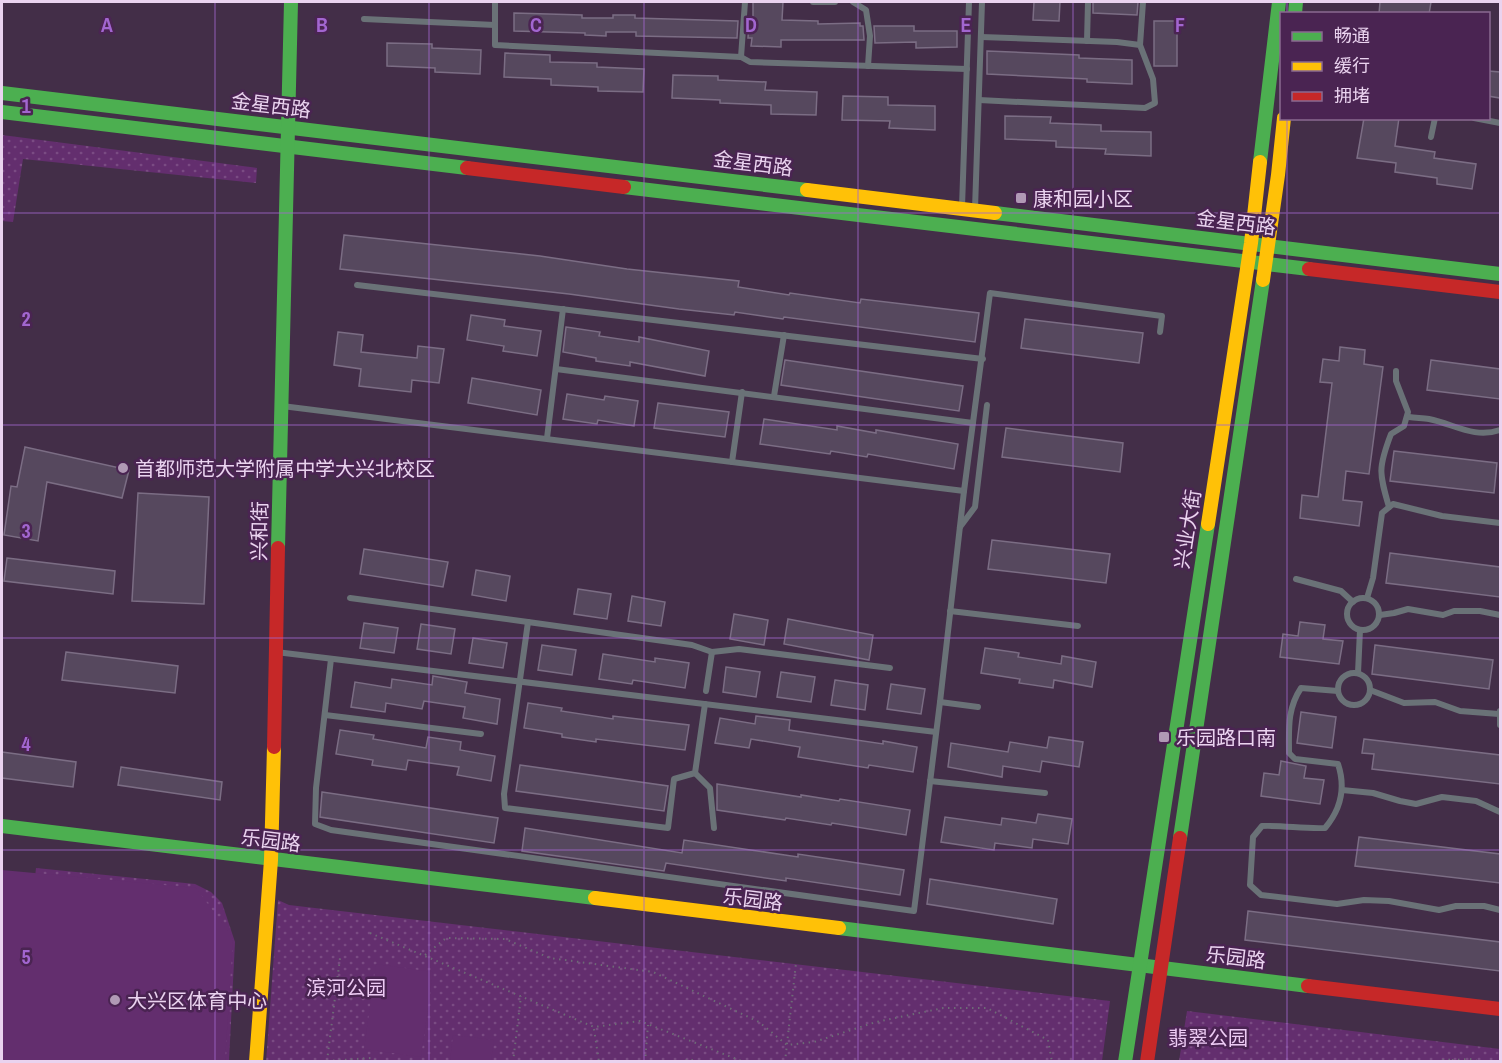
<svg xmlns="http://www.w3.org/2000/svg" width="1502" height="1063" font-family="'Archivo Narrow','Noto Sans SC',sans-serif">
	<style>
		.grass { fill: url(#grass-dots) }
		.pitch { fill: #632e6e }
		.building { fill: #56485e; stroke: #7b6d84; stroke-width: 1.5 }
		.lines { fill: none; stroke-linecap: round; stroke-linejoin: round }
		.path { stroke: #6d6a76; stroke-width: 2; stroke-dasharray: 1.5 4.5; stroke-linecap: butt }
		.lane { stroke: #6a7277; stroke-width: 6 }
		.fast { stroke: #4caf50; stroke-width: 14 }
		.slow { stroke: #ffc107; stroke-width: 14 }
		.jam { stroke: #c62828; stroke-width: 14 }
		.grid { fill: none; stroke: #a266d0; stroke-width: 1.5; stroke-opacity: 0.55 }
		.poi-dot { fill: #b099b5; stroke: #4a2452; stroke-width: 2 }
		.labels { text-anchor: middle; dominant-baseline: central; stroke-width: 5; stroke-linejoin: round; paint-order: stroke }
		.street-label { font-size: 20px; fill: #ead3ef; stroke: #4a2452 }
		.poi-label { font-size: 20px; fill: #ead3ef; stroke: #4a2452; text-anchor: start }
		.park-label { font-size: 20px; fill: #edcbf4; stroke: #4a2452 }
		.grid-label { font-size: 20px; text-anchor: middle; font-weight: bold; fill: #a266d0; stroke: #4a2452; stroke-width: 5; stroke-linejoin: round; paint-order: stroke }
	</style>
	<defs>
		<pattern id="grass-dots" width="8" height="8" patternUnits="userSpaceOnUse" patternTransform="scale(1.5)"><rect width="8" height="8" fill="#632e6e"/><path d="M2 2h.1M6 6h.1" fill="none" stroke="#7a4b83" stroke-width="1.8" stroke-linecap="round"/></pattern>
	</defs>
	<rect width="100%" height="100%" fill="#432e48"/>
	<g class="grass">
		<path d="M2,135L257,168L256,183L23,159L13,222L2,221Z"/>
		<path d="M36,868L195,884L211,892L222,903L235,942L229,1061H199L34,887Z"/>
		<path d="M278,900L289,905L1110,1001L1102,1061L266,1062Z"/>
		<path d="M1187,1011L1500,1049V1061H1179Z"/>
	</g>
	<g class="pitch">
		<path d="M2,870L196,888L233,938L225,1061H2Z"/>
		<path d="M376,964L433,972L421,1057L364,1049Z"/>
		<path d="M453,1035L494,1040L491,1061H450Z"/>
	</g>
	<g class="building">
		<path d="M753,2H783L782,20L818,21V24L860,23V26H863L864,40H781V47L751,46L752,38H748L749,21H753Z"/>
		<path d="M1034,2H1060L1059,21L1033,20Z"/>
		<path d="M1093,2H1138L1137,15L1093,13Z"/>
		<path d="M1380,2H1431L1429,14H1379Z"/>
		<path d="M514,13L582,15V18H613V15H635V18L738,21L737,38L636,36V32H606V36L585,35V33L514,31Z"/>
		<rect x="1154" y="21" width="23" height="45"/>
		<path d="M874,26H914V31H957V47L916,48V42L875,43Z"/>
		<path d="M387,43L432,44V48L481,50L480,74L435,72V68L387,66Z"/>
		<path d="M987,51L1079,55V58L1132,60V84L1087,82V79L987,74Z"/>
		<path d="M505,53L550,55V62L597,63V67L644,69L643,92L598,91V87L551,85V79L504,77Z"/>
		<path d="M1488,71L1500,72V98L1488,96Z"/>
		<path d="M673,75L718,76V80L766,82L765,90L817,92L816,115L771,114V105L720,103V100L672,98Z"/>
		<path d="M843,96L888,97V105L935,106V130L889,128L890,121L842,120Z"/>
		<path d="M1005,116L1051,117L1050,123L1101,125V131L1151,132V156L1105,154L1106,149L1056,147V141L1005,139Z"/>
		<path d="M1364,118H1399L1395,146L1435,152L1434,158L1476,164L1472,189L1437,184V178L1395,172L1396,163L1357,158Z"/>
		<path d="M344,235L540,256L627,269L739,281L738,287L789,295L790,293L860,303L861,299L979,313L975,342L784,317L783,319L735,312L734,315L679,309L569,294L340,269Z"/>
		<path d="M471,315L505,320L504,326L541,331L537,356L503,351L504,346L467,340Z"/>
		<path d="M1025,319L1143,333L1139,363L1021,348Z"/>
		<path d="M566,327L600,332L599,336L639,342V337L709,351L705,376L630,362V366L596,361V358L563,352Z"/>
		<path d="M338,332L363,335L361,352L417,358L418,346L444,349L439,383L412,380L411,392L359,386L361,369L334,365Z"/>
		<path d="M1340,347L1365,350L1364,364L1383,367L1369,474L1346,471L1343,500L1362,502L1359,526L1300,518L1302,495L1318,497L1332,383L1320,382L1323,359L1339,361Z"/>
		<path d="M785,360L963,386L959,411L781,385Z"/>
		<path d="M1431,360L1500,369V399L1427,390Z"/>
		<path d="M472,378L541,390L537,415L468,403Z"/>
		<path d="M567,394L604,400L605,396L638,401L634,426L598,420L597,424L563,419Z"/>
		<path d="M658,403L729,412L725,437L654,428Z"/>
		<path d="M764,419L837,430V426L876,433V430L958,444L954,469L868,454L867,457L831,451L830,454L760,444Z"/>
		<path d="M1006,428L1123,443L1120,472L1002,457Z"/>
		<path d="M25,447L129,470L122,498L47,482L38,541L4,535L11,486L17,487Z"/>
		<path d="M1394,451L1497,463L1494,493L1390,481Z"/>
		<path d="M138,493L209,497L204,604L132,601Z"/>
		<path d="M992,540L1110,554L1106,583L988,569Z"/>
		<path d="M364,549L448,562L443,587L360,574Z"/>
		<path d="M1390,553L1500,567V597L1386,583Z"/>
		<path d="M7,558L115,571L113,594L4,581Z"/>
		<path d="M476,570L510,576L506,601L472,595Z"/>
		<path d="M578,589L611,594L607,619L574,614Z"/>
		<path d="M632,596L665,602L661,626L628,621Z"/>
		<path d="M734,614L768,620L764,645L730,639Z"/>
		<path d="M788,619L873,635L869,660L784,644Z"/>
		<path d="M1300,622L1325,625L1323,639L1343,641L1339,664L1280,657L1283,634L1298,636Z"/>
		<path d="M364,623L398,628L394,653L360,648Z"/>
		<path d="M421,624L455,629L451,654L417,649Z"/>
		<path d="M473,638L507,643L503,668L469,663Z"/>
		<path d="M542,645L576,650L572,675L538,670Z"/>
		<path d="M1375,645L1493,660L1489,689L1372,674Z"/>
		<path d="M985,648L1019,653L1018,657L1061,664L1062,656L1096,662L1092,687L1054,680L1053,688L1019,683L1020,679L981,673Z"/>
		<path d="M66,652L178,666L175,693L62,680Z"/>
		<path d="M603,654L655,662V658L689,663L685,688L633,680L632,684L599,679Z"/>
		<path d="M726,667L760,672L756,697L723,692Z"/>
		<path d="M781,672L815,677L811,702L777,697Z"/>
		<path d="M433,676L467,682L465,693L500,699L497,724L463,718L465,707L424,701L422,709L386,703L385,712L351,707L355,682L391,688L392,679L432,685Z"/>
		<path d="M835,680L868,685L865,710L831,705Z"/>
		<path d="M891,684L925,689L921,714L887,709Z"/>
		<path d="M528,703L562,708L561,711L613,719V716L689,725L685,750L596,739V742L562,737V734L524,728Z"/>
		<path d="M1301,712L1336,717L1332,748L1297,743Z"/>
		<path d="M756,716L790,720L789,730L883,744V741L917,747L913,772L869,765L868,768L798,757L800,747L751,739L749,748L715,743L720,718L755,724Z"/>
		<path d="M340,730L374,735L373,739L426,748L428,737L461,742L460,750L495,756L491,781L457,775L459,767L408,760L406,770L372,765L373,760L336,754Z"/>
		<path d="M1049,737L1083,742L1079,767L1042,761L1040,772L1003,766L1002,777L948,767L951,743L1008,752L1010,742L1047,748Z"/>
		<path d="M1364,739L1500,755V784L1372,769L1374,754L1362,753Z"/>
		<path d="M2,752L76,762L73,787L2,778Z"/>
		<path d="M1281,761L1306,766L1304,778L1324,780L1320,804L1261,796L1264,773L1279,775Z"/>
		<path d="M520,765L668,786L664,811L516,791Z"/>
		<path d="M121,767L222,782L220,800L118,785Z"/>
		<path d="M717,784L801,797V795L839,801L840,799L910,810L906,835L832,823L831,825L786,818L785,820L717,810Z"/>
		<path d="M322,792L498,818L494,843L320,817Z"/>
		<path d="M1038,814L1072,819L1068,844L1033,839L1032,848L995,843L994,850L941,842L945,817L1001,825L1002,818L1036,823Z"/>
		<path d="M525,828L682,853L684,840L798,857V854L904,870L900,895L786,878V881L666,863L664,871L522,851Z"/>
		<path d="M1359,837L1500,854V883L1355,866Z"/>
		<path d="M930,879L1057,899L1053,924L927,904Z"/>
		<path d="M1248,911L1500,942V971L1245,940Z"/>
	</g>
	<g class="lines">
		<g class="path">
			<path d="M370,933L594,1027L640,1021L744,1062"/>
			<path d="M425,955L446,938L505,939L550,958L653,972L759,1022L787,1045L814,1042L876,1022L943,1008H987L1048,1040L1052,1062"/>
			<path d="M594,1029L599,1062"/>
			<path d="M1452,1060L1470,1059L1481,1062"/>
			<path d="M327,1061L340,958"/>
			<path d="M327,1061L371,1058L378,1062"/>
			<path d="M513,1062L521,996"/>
			<path d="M645,1062L648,1025"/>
			<path d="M680,1062L690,1059L696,1062"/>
			<path d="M785,1062L796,963"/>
			<path d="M1317,1062H1332"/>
			<path d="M1429,1062L1436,1061"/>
			<path d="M1437,1062L1446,1059L1452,1060"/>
		</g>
		<g class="lane">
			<path d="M495,2V45L741,57L750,62L967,69"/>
			<path d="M813,2H835"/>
			<path d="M853,2L866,10L870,36L868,66"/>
			<path d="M364,19L495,25"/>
			<path d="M1087,41L1088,2"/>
			<path d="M1140,45L1143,2"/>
			<path d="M741,57L745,2"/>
			<path d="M979,100L1145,108L1155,103L1153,79L1140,45L1117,42L981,37"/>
			<path d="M1474,118L1500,123"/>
			<path d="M1431,137L1435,118"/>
			<path d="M962,207L969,2"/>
			<path d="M975,209L982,2"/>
			<path d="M357,285L983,359"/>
			<path d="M556,369L973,423"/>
			<path d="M774,396L784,335"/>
			<path d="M282,406L964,491L990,293L1162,316L1160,332"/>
			<path d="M1409,417C1416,418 1423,418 1429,419C1454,424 1474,439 1500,430"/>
			<path d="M547,438L563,309"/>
			<path d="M732,462L742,392"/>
			<path d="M1389,507C1379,473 1378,468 1391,434L1404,426L1408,412L1396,381V371"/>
			<path d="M960,527L975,507L987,405"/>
			<path d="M1296,579L1341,591L1353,602"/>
			<path d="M350,598L528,622"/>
			<path d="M1367,598L1373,578L1382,513L1393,504L1442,516L1500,523"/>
			<circle cx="1363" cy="614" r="16"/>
			<path d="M950,611L1078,626"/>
			<path d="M1380,615L1394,613L1408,609L1443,615L1454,611H1480L1500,615"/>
			<path d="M276,652L936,732"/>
			<path d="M331,659L316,788L315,824L331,830L914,911L940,702L964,491"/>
			<path d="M1358,673L1360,630"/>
			<circle cx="1354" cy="689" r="16"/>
			<path d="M1370,690L1404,703L1435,702L1460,711L1499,714"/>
			<path d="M706,691L712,652"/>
			<path d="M1338,691L1301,688C1287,709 1289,729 1289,753L1295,759L1338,764C1346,788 1341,809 1325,828C1303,829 1283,825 1262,826L1253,837L1250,885L1261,895L1337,904L1364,900L1389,901L1439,910L1456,906H1484L1500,910"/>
			<path d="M940,702L978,707"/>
			<path d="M705,704L695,773L674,779L668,828L505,808L504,794L528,622L692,645L712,652L739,649L890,668"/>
			<path d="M1500,711V725"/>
			<path d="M325,715L481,734"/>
			<path d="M695,773L710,788L714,828"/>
			<path d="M930,781L1045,793"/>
			<path d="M1342,790L1373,793L1400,801L1416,804L1442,797L1476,801L1500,812"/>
		</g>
		<g class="fast">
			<path d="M1295,14L1296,2"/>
			<path d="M2,93L807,190"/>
			<path d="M2,112L467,168"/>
			<path d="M1260,162L1279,2"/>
			<path d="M624,187L1309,269"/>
			<path d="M995,213L1500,274"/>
			<path d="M278,548L291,2"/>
			<path d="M2,826L595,898"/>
			<path d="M1180,838L1263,280"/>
			<path d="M839,928L1308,986"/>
			<path d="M1125,1062L1208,524"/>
		</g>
		<g class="slow">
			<path d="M807,190L995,213"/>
			<path d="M1263,280L1278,175L1284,118"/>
			<path d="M1208,524L1251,243L1260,162"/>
			<path d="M595,898L839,928"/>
			<path d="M256,1062L271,860L274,747"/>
		</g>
		<g class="jam">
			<path d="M467,168L624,187"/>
			<path d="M1309,269L1500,292"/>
			<path d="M274,747L278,548"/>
			<path d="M1308,986L1500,1009"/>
			<path d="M1147,1062L1180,838"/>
		</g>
	</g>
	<path class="grid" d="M215,2V1062M429,2V1062M644,2V1062M858,2V1062M1073,2V1062M1287,2V14M1287,118V1062M2,213H1500M2,425H1500M2,638H1500M2,850H1500"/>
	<g class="poi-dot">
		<rect x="1015" y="192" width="12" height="12" rx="3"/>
		<circle cx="123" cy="468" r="6"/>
		<rect x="1158" y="731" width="12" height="12" rx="3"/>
		<circle cx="115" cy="1000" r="6"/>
	</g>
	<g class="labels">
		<g class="street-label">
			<text transform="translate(271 105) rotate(7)">金星西路</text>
			<text transform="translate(753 163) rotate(7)">金星西路</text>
			<text transform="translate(1236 222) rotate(7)">金星西路</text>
			<text transform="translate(1187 529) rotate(-81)">兴业大街</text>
			<text transform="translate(259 531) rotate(-89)">兴和街</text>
			<text transform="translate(271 840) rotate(7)">乐园路</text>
			<text transform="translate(753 899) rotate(7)">乐园路</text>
			<text transform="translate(1236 957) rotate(7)">乐园路</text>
		</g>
		<g class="poi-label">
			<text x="1033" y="198">康和园小区</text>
			<text x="135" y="468">首都师范大学附属中学大兴北校区</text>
			<text x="1176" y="737">乐园路口南</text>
			<text x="127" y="1000">大兴区体育中心</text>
		</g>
		<g class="park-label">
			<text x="346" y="987">滨河公园</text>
			<text x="1208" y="1037">翡翠公园</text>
		</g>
	</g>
	<g class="grid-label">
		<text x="107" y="32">A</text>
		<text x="322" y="32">B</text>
		<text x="536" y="32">C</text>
		<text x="751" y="32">D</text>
		<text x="966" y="32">E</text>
		<text x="1180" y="32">F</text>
		<text x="26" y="113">1</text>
		<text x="26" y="326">2</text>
		<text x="26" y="538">3</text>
		<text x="26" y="751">4</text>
		<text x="26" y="964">5</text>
	</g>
	<rect width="1502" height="1063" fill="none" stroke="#ead3ef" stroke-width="6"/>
	<rect x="1280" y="12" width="210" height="108" fill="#4a2452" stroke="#8a6a91" stroke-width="1.5"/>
	<rect x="1292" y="32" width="30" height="9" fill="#4caf50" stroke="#8a6a91" stroke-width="1.5"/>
	<text x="1334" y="42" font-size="18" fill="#ead3ef">畅通</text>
	<rect x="1292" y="62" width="30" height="9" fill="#ffc107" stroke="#8a6a91" stroke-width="1.5"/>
	<text x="1334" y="72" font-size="18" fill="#ead3ef">缓行</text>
	<rect x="1292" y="92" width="30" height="9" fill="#c62828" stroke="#8a6a91" stroke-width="1.5"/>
	<text x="1334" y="102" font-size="18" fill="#ead3ef">拥堵</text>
</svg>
